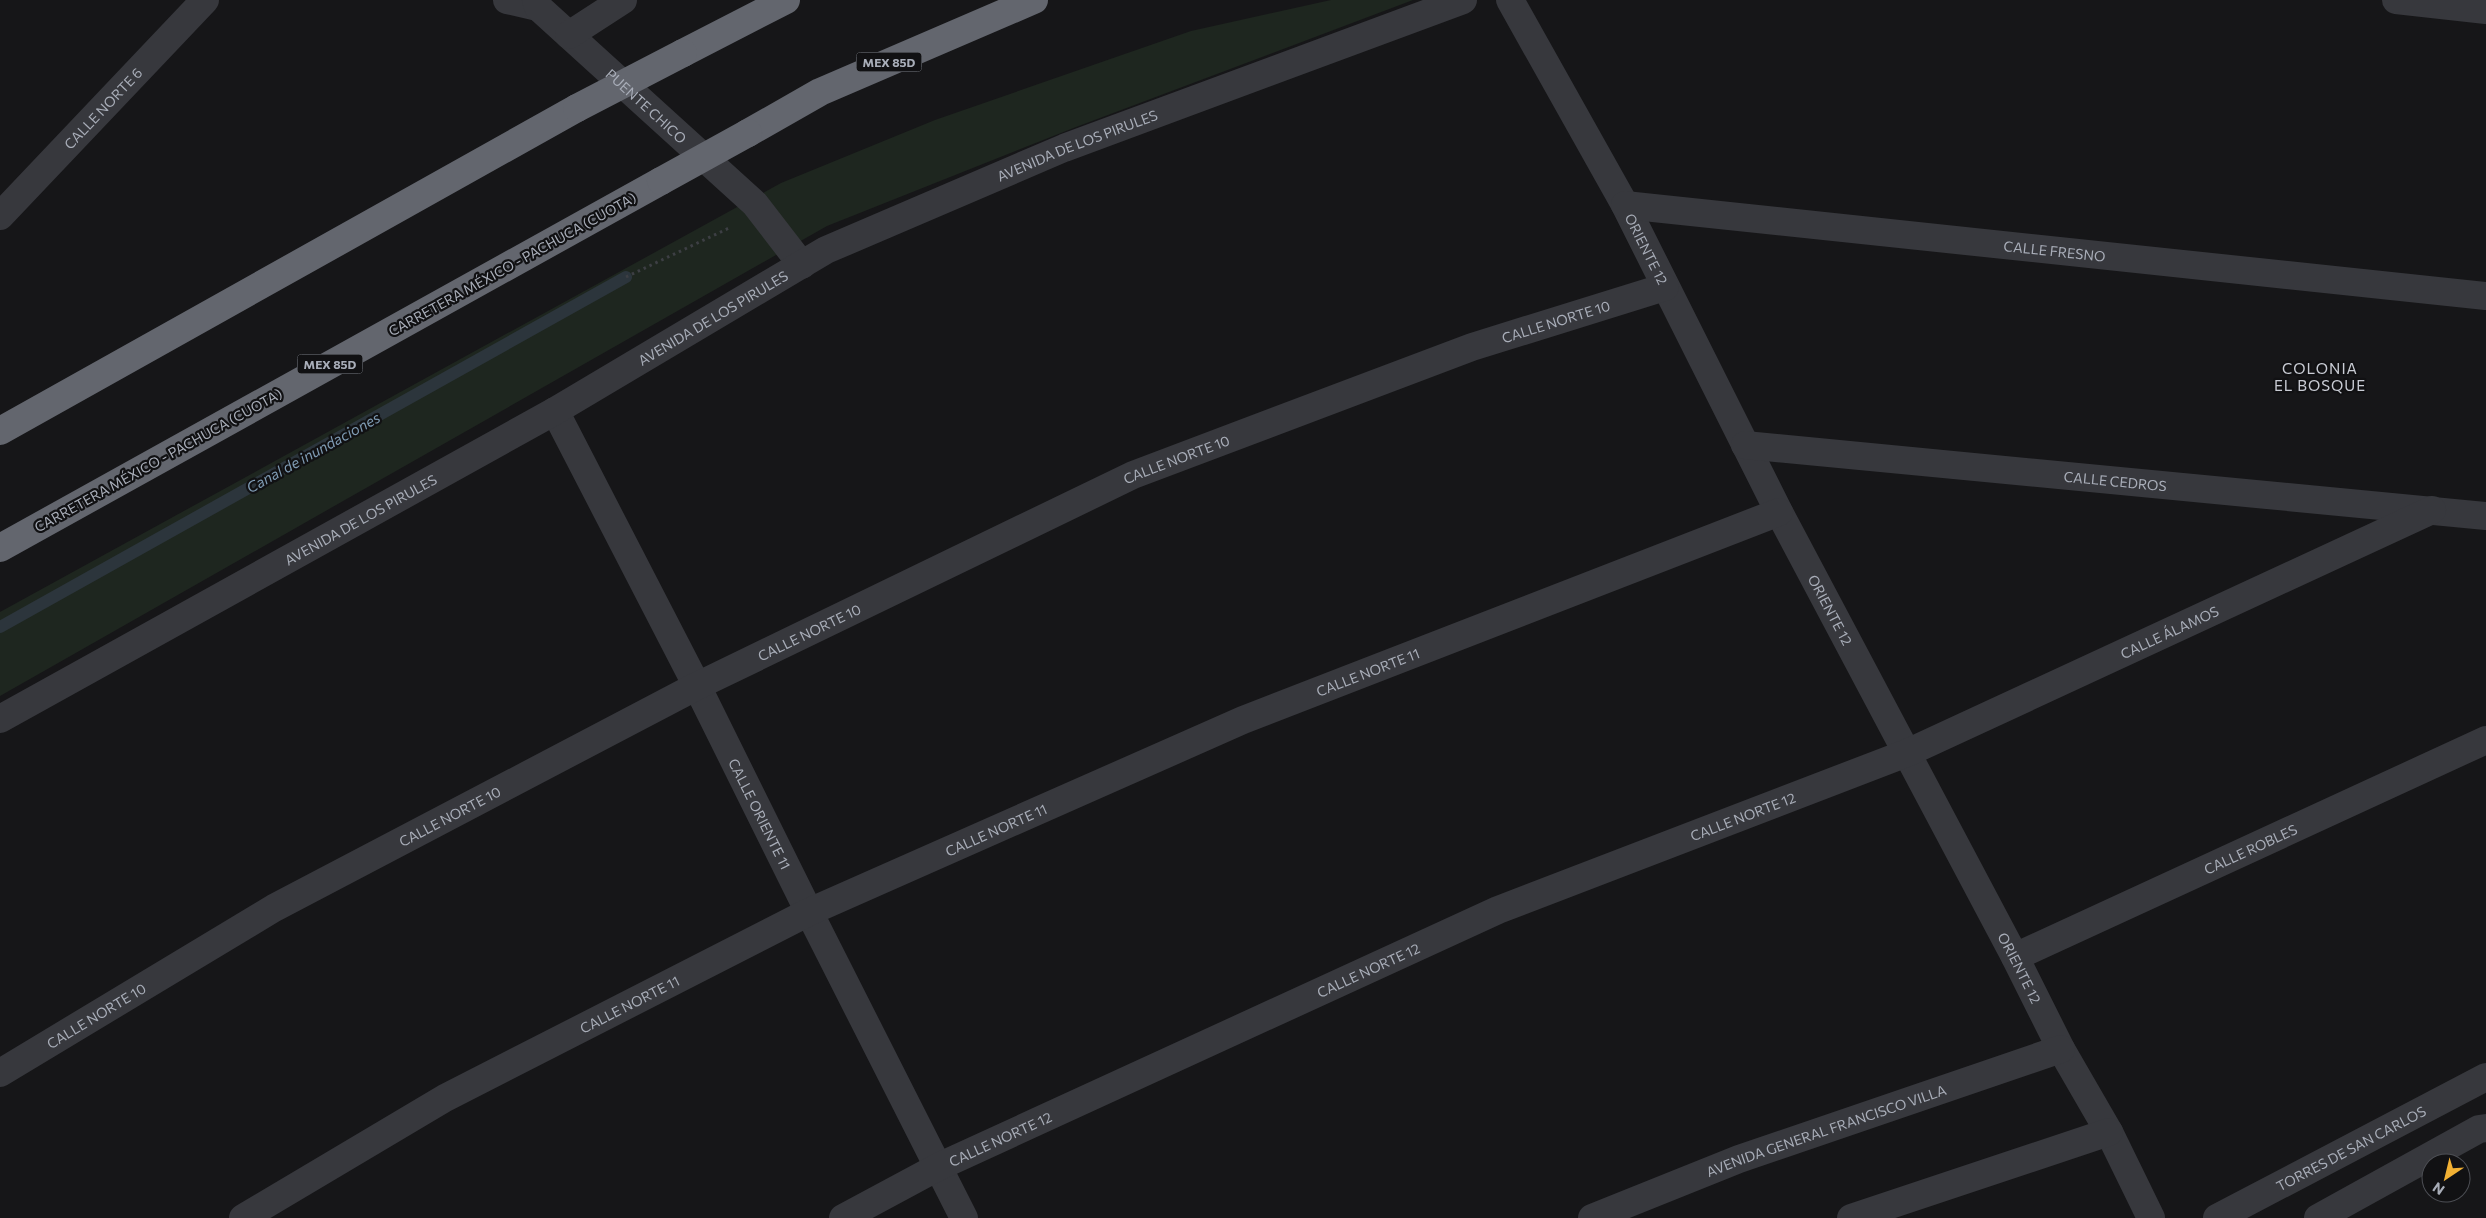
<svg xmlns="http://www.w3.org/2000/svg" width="2486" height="1218" font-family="Commissioner,sans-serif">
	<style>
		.green { fill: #1e261f }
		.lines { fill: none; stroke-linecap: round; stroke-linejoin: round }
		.stream { stroke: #2c353c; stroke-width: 12 }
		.path { stroke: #3d3f44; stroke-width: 3; stroke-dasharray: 2.5 4; stroke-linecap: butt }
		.minor { stroke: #37383d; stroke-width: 28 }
		.highway { stroke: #63666e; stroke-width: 28 }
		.highway-bridge { stroke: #63666e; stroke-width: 28 }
		.labels { text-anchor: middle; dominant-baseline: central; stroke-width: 4.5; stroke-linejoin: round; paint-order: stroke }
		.shield { fill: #111113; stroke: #7b7e86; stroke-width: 1 }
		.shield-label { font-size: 12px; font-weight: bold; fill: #a8adb8 }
		.street-label { font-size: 14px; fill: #a8adb8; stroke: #111113 }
		.neighbourhood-label { font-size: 15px; letter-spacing: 1px; fill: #c9ccd4; stroke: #111113 }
		.water-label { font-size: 15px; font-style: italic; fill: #7f9bb3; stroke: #111113 }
	</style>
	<rect width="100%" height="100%" fill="#161618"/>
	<path class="green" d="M1331,0H1413L1076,127L827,226L0,696V612L781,183L935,120L1191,31Z"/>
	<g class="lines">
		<path class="stream" d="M0,627L626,277"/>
		<path class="path" d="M626,277L729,228"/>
		<g class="minor">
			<path d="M507,0L538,7"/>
			<path id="s1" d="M536,0L538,7L755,204L802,265"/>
			<path id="s2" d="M1510,0L1625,205L1779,512L2015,957L2061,1049L2109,1132L2151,1218"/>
			<path d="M2396,0L2486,10"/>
			<path d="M569,35L623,0"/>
			<path id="s3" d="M1625,205L2486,296"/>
			<path id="s4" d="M0,216L205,0"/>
			<path id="s5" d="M555,411L697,686L809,912L964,1218"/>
			<path id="s6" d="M1745,445L2486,516"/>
			<path id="s7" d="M0,719L555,411L826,250L1064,148L1463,0"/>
			<path id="s8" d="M2015,957L2486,740"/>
			<path id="s9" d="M0,1073L274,908L697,686L1133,475L1472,347L1665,287"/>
			<path id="s10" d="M243,1218L445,1098L809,912L1243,720L1779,512"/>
			<path id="s11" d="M843,1218L938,1167L1498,910L1907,753L2432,510"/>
			<path id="s12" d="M1592,1218L1739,1159L2061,1049"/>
			<path d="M1851,1218L2109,1132"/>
			<path id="s13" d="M2217,1218L2486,1077"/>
			<path d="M2318,1218L2479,1129L2486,1128"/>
		</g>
		<g class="highway">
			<path d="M683,53L786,0"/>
			<path d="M748,133L820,92L1034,0"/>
			<path d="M0,431L577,108"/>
			<path d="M0,548L661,181"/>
		</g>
		<g class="highway-bridge">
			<path d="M577,108L683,53"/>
			<path d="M661,181L748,133"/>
		</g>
	</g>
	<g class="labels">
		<g class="shield">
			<rect x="856.5" y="52.5" width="65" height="19" rx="4"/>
			<rect x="297.5" y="354.5" width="65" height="19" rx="4"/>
		</g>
		<g class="shield-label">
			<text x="889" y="62">MEX 85D</text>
			<text x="330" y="364">MEX 85D</text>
		</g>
		<g class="street-label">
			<text stroke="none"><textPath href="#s1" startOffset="154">PUENTE CHICO</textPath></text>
			<text stroke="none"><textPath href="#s4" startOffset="149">CALLE NORTE 6</textPath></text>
			<text stroke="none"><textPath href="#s7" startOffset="1222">AVENIDA DE LOS PIRULES</textPath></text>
			<text stroke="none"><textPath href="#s2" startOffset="284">ORIENTE 12</textPath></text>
			<text stroke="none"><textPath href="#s3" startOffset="432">CALLE FRESNO</textPath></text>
			<text transform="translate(512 264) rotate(-29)">CARRETERA MÉXICO - PACHUCA (CUOTA)</text>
			<text stroke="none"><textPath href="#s7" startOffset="818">AVENIDA DE LOS PIRULES</textPath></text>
			<text stroke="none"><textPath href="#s9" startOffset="1732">CALLE NORTE 10</textPath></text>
			<text transform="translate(158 460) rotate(-29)">CARRETERA MÉXICO - PACHUCA (CUOTA)</text>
			<text stroke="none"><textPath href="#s9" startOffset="1328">CALLE NORTE 10</textPath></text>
			<text stroke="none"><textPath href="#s6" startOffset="372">CALLE CEDROS</textPath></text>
			<text stroke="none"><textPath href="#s7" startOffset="412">AVENIDA DE LOS PIRULES</textPath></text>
			<text stroke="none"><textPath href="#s2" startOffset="689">ORIENTE 12</textPath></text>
			<text stroke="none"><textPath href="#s9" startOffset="922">CALLE NORTE 10</textPath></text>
			<text stroke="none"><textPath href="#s11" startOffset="1451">CALLE ÁLAMOS</textPath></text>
			<text stroke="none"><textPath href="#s10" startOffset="1252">CALLE NORTE 11</textPath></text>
			<text stroke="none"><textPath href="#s5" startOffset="452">CALLE ORIENTE 11</textPath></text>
			<text stroke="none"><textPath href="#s9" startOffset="518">CALLE NORTE 10</textPath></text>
			<text stroke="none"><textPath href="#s11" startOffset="986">CALLE NORTE 12</textPath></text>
			<text stroke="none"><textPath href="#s10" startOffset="848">CALLE NORTE 11</textPath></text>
			<text stroke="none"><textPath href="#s8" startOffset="259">CALLE ROBLES</textPath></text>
			<text stroke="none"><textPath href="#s2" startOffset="1094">ORIENTE 12</textPath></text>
			<text stroke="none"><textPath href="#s11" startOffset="581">CALLE NORTE 12</textPath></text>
			<text stroke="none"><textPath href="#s10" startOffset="442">CALLE NORTE 11</textPath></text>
			<text stroke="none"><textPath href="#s9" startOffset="112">CALLE NORTE 10</textPath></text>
			<text stroke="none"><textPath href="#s12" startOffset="250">AVENIDA GENERAL FRANCISCO VILLA</textPath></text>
			<text stroke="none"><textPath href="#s11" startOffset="176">CALLE NORTE 12</textPath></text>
			<text stroke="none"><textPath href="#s13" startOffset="151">TORRES DE SAN CARLOS</textPath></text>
		</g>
		<g class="neighbourhood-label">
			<text x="2320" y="368">COLONIA<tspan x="2320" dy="17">EL BOSQUE</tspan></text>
		</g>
		<g class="water-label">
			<text transform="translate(313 452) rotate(-29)">Canal de inundaciones</text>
		</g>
	</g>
	<g transform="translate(2446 1178) rotate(215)"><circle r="24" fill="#111113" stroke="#4d4f55"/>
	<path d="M0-4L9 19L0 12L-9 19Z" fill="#f2b134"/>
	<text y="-8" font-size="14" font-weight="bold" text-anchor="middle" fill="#a8adb8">N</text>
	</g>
</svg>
